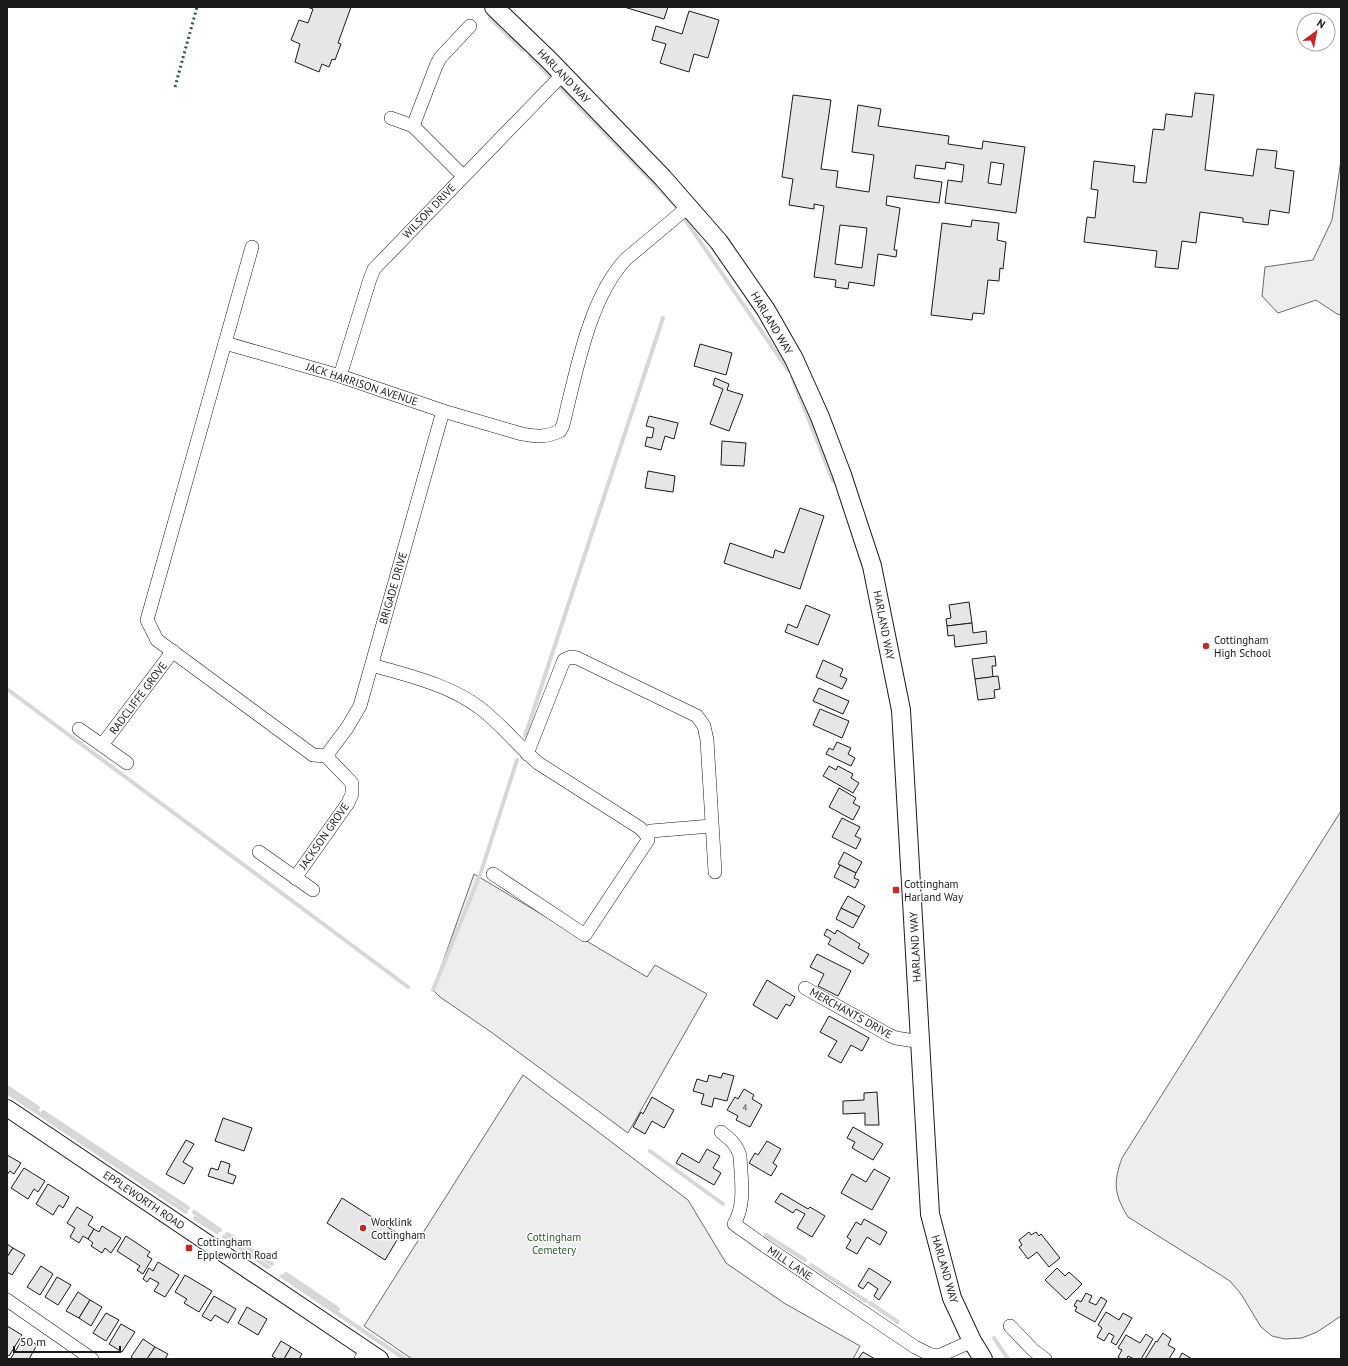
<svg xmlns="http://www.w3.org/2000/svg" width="1348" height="1366" font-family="'PT Sans',sans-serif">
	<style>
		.green { fill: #ededed; stroke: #6a6a6a }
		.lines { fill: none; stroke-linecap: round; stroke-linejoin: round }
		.stream { stroke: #d7d7d7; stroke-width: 4 }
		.building { fill: #e6e6e6; stroke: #1a1a1a; fill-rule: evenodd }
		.minor-casing { stroke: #1a1a1a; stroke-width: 14 }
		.tertiary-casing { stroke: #1a1a1a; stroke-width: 18 }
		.secondary-casing { stroke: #1a1a1a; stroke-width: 20 }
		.minor { stroke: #fff; stroke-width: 13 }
		.tertiary { stroke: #fff; stroke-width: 16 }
		.secondary { stroke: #fff; stroke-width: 18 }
		.hedge { stroke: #2b5a34; stroke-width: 3; stroke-dasharray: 2 3; stroke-linecap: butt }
		.poi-dot { fill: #c62828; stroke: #fff; stroke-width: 1.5 }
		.labels { text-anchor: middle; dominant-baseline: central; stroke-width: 3; stroke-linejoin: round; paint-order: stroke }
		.number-label { font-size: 9px; fill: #4d4d4d }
		.street-label { font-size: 11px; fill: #1a1a1a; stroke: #fff }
		.poi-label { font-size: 11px; fill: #1a1a1a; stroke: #fff; text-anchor: start }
		.park-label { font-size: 11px; fill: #2b5a34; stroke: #fff }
	</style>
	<rect width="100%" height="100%" fill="#fff"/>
	<g class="green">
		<path d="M1341,160V315L1337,314L1316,300L1278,313L1262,296L1265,267L1313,260L1332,220Z"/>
		<path d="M1341,811V1316L1317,1332L1302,1338L1285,1339L1272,1336L1261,1327L1241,1294L1230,1281L1128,1217C1114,1194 1113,1183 1122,1158Z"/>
		<path d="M474,874L647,977L655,965L707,994L628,1133L491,1032L440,997L433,990Z"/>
		<path d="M523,1075L688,1200L726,1263L784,1303L860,1346L853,1359H412L364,1326Z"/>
	</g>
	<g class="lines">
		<g class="stream">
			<path d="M490,18L523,50"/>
			<path d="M530,56L676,206"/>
			<path d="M682,215L788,370"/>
			<path d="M792,377L833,481"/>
			<path d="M7,689L408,987"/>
			<path d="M525,736L663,318"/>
			<path d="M433,990L480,875L517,760"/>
			<path d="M7,1087L38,1108"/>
			<path d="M7,1092L186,1212"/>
			<path d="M43,1112L188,1208"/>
			<path d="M650,1151L723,1204"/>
			<path d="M194,1212L220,1230"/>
			<path d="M195,1218L217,1232"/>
			<path d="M227,1234L272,1264"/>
			<path d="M766,1235L805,1260"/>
			<path d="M224,1237L268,1267"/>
			<path d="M811,1265L866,1301"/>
			<path d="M286,1274L338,1309"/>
			<path d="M282,1276L405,1359"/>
			<path d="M870,1303L898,1322"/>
			<path d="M994,1338L1008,1359"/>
		</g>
	</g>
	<g class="building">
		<path d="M307,7H351L338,43L341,44L335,60L332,59L329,67L322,64L319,72L295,62L300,44L291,40L299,20L308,23L313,9Z"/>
		<path d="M624,7H668L664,19Z"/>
		<path d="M689,11L719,20L708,58L694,54L689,72L660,63L666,44L652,40L656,26L682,34Z"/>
		<path d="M1195,93L1214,95L1205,170L1253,176L1257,149L1277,151L1275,168L1294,171L1289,213L1270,210L1268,225L1243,222V218L1200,212L1196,243L1182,241L1178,269L1155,267L1157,251L1084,242L1087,217L1095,218L1098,190L1091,189L1094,161L1135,166L1133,182L1146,183L1153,129L1164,130L1166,114L1192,117Z"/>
		<path d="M793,95L831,100L821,169L838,171L836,187L869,192L874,155L852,152L858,105L881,109L878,126L949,136L948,144L982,149L983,141L1025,147L1016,213L945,203L948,180L962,182L964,165L946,162L945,169L916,165L914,178L942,182L939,203L887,196L886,205L900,208L894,250H897L896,257L878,254L874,286L849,282L848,289L835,287L836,280L814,277L824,206L814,204V209L789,205L793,179L782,177ZM991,162L1004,164L1001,185L988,183ZM840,225L867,228L862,268L835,264Z"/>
		<path d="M972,220L999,223L997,240L1006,242L1003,269L1000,268L999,281L988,280L984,314L973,313L972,320L931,315L942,223L971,227Z"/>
		<path d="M700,344L732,353L726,375L694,366Z"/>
		<path d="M715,378L729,384L727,390L743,395L729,431L710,424L723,389L713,385Z"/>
		<path d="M649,416L678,423L674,439L665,436L661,450L645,446L647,437L652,438L654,428L646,426Z"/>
		<path d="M722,441L746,443L744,466L721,465Z"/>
		<path d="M648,471L675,476L673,492L645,488Z"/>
		<path d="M800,508L824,516L800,589L724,563L730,543L773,558L775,550L784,553Z"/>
		<path d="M969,602L972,623L947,626L946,619L951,618L949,605Z"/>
		<path d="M806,605L830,615L818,645L785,632L788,624L797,628Z"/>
		<path d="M972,623L973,633L986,631L987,643L955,647L954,635L948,636L947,626Z"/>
		<path d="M995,656L996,666H992L993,677L975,679L972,659Z"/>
		<path d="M823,660L843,669L840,676L847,679L842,689L816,677Z"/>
		<path d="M998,676L1000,689L994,690L995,698L978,700L975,679Z"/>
		<path d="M819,688L849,701L843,714L813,701Z"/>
		<path d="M820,709L849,721L842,738L813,725Z"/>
		<path d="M837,742L851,748L848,754L855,758L851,766L826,754L829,748L833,750Z"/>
		<path d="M829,766L836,770L838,766L853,774L851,778L859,783L853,793L823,776Z"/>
		<path d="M839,788L856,798L853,803L860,807L853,820L829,807Z"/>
		<path d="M842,818L860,827L855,836L861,839L856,849L832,837Z"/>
		<path d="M844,852L862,862L856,873L838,864Z"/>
		<path d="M840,865L856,873L854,878L859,880L855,888L834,877Z"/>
		<path d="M848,896L865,906L859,917L841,908Z"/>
		<path d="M841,908L859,917L853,928L836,919Z"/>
		<path d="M827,929L835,934L837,930L860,944L858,948L869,954L863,964L828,944L831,939L824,935Z"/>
		<path d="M817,954L851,971L838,996L818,986L824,974L810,967Z"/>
		<path d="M767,980L795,997L790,1006L786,1004L777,1019L753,1005Z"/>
		<path d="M829,1016L869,1038L862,1051L851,1045L841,1063L828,1056L837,1041L820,1032Z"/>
		<path d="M723,1073L734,1076L727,1101L714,1098L712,1107L701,1104L704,1094L693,1091L697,1079L707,1082L709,1075L721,1078Z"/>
		<path d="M744,1089L754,1095L752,1099L762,1105L750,1127L736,1120L738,1116L727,1110L735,1097L738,1099Z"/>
		<path d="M877,1092L879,1125H865V1113L843,1114V1101L864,1100V1093Z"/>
		<path d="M652,1097L674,1110L664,1128L652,1121L645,1134L633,1127L641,1112L643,1114Z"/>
		<path d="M223,1118L252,1128L244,1151L215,1141Z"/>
		<path d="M853,1127L883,1144L873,1160L852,1148L855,1142L847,1138Z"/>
		<path d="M186,1140L194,1144L183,1162L193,1168L184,1184L166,1174Z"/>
		<path d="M767,1141L781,1149L773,1163L777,1166L771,1176L749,1163L755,1153L758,1155Z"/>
		<path d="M707,1149L720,1156L713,1168L721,1173L714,1185L676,1163L682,1153L699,1163Z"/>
		<path d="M7,1155L21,1163L14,1174L10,1171L7,1175Z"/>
		<path d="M221,1161L230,1164L228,1173L236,1176L233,1184L208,1176L211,1168L218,1170Z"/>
		<path d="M24,1168L45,1181L38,1192L34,1189L28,1199L11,1188Z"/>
		<path d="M874,1169L890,1178L872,1210L841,1193L852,1174L866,1182Z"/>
		<path d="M48,1184L69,1197L63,1208L59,1205L53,1215L36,1204Z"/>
		<path d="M781,1193L808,1209L810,1207L825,1216L812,1237L797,1228L805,1214L796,1209L793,1213L775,1202Z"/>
		<path d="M342,1198L400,1235L385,1260L327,1223Z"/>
		<path d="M77,1207L93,1217L88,1225L94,1229L88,1239L83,1236L79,1243L70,1237L75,1228L67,1223Z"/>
		<path d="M864,1219L887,1232L880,1245L867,1237L857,1254L846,1248L851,1240L847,1237L856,1222L861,1225Z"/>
		<path d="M102,1226L121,1238L111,1253L105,1248L102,1253L91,1246L93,1243L88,1239L94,1229L99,1232Z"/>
		<path d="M1029,1232L1031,1235L1036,1232L1039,1236L1041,1234L1060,1258L1049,1267L1037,1252L1028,1259L1019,1247L1022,1245L1019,1240Z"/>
		<path d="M126,1236L150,1252L147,1256L152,1259L143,1274L137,1270L140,1266L117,1251Z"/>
		<path d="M7,1244L13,1248L7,1257Z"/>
		<path d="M13,1248L25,1255L12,1275L7,1272V1257Z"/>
		<path d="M158,1262L179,1275L165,1297L154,1291L159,1283L150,1278L147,1282L143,1279L149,1268L153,1271Z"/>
		<path d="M41,1266L53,1274L40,1295L27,1287Z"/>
		<path d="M869,1268L891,1282L879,1300L874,1296L878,1289L868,1282L863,1289L858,1286Z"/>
		<path d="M1057,1268L1065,1276L1069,1272L1082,1284L1066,1300L1045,1280Z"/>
		<path d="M185,1275L212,1291L199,1312L184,1303L187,1299L175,1292Z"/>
		<path d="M57,1277L71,1285L58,1305L45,1297Z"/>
		<path d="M78,1292L90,1300L79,1318L66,1311Z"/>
		<path d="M1086,1293L1092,1296L1089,1302L1096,1305L1101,1297L1107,1301L1095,1322L1075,1311L1077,1307L1074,1306L1077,1300L1081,1302Z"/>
		<path d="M214,1296L236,1309L228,1323L215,1315L211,1321L202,1316Z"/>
		<path d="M90,1300L102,1307L91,1326L79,1318Z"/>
		<path d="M247,1307L267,1319L258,1335L238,1323Z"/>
		<path d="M1106,1312L1119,1320L1123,1313L1132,1318L1116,1345L1111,1342L1114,1336L1109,1333L1104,1341L1097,1337L1102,1328L1098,1325Z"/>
		<path d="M106,1313L119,1320L106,1341L93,1333Z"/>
		<path d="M121,1324L135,1332L122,1352L109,1344Z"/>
		<path d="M7,1326L22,1335L9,1356L7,1354Z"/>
		<path d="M1163,1333L1171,1339L1168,1345L1175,1349L1169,1359H1145L1156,1341L1157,1342Z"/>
		<path d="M1146,1334L1153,1339L1141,1359H1134L1128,1356L1127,1359H1121L1118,1357L1122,1350L1118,1348L1126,1335L1140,1343Z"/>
		<path d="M24,1337L37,1345L29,1359H13L11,1358Z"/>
		<path d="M143,1339L155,1347L147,1359H134L131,1357Z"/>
		<path d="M281,1341L291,1347L284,1359H277L272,1356Z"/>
		<path d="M155,1347L168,1354L165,1359H147Z"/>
		<path d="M291,1347L302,1354L299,1359H284Z"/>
		<path d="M863,1352L875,1359H858Z"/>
		<path d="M1182,1353L1192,1359H1179Z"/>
	</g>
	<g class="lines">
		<g class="minor-casing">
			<g id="minor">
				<path d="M391,118L413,126L463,176"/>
				<path d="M413,126L436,66L440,58L470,26"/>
				<path d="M252,247L147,620L157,640L313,755L326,756"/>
				<path d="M225,343L340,376L443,411L522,434C536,437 547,437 560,431L563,425C576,373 589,298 626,259L688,207"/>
				<path d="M340,376L370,279L374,269L563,74"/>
				<path d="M372,665C409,676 448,684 480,708C501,724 518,746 538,763L640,828L648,837V840L585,935L493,874"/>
				<path d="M79,729L127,763"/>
				<path d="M102,745L173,651"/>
				<path d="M527,754L564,660L571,657L577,658L697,716L704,726L707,740L715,872"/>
				<path d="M326,756L347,728L360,706L443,411"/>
				<path d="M646,833L651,831L711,826"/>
				<path d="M259,852L313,890"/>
				<path d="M295,878L348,803L352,794V783L326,756"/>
				<path d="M805,988L889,1035L896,1038L921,1042"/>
				<path d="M721,1132C730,1139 737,1145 740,1156C741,1178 746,1204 734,1224L765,1246L915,1347L931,1355L935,1359"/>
				<path d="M7,1300L92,1359"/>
				<path d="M1010,1326L1033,1350L1045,1359"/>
				<path d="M931,1355H941L972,1341"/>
				<path d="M361,1359L367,1351"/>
			</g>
		</g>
		<g class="tertiary-casing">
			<path id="tertiary" d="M7,1108L380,1359"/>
		</g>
		<g class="secondary-casing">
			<path id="secondary" d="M494,7L549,60L663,178L719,242L766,310L794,359L820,417L842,475L872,566L901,710L930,1214L952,1298L972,1341L983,1359"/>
		</g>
		<use href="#minor" class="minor"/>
		<use href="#tertiary" class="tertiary"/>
		<use href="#secondary" class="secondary"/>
		<path class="hedge" d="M175,87L197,7"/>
	</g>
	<g class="poi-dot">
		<circle cx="1206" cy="646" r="4"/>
		<rect x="892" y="886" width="8" height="8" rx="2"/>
		<circle cx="363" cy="1228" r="4"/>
		<rect x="185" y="1244" width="8" height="8" rx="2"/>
	</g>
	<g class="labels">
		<g class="number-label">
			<text x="745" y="1107">4</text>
		</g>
		<g class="street-label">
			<text transform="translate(564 76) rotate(46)">HARLAND WAY</text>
			<text transform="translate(429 211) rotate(-46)">WILSON DRIVE</text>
			<text transform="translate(772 323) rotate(59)">HARLAND WAY</text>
			<text transform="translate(362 384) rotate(18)">JACK HARRISON AVENUE</text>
			<text transform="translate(393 588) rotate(-74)">BRIGADE DRIVE</text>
			<text transform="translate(884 625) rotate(79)">HARLAND WAY</text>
			<text transform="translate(138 698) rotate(-53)">RADCLIFFE GROVE</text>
			<text transform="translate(324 836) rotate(-55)">JACKSON GROVE</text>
			<text transform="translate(915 947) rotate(-93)">HARLAND WAY</text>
			<text transform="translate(851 1013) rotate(29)">MERCHANTS DRIVE</text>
			<text transform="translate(144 1200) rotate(34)">EPPLEWORTH ROAD</text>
			<text transform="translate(790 1263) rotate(34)">MILL LANE</text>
			<text transform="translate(945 1269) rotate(74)">HARLAND WAY</text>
		</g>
		<g class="poi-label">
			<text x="1214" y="640">Cottingham<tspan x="1214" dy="13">High School</tspan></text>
			<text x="904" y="884">Cottingham<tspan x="904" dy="13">Harland Way</tspan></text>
			<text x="371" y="1222">Worklink<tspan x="371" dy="13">Cottingham</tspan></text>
			<text x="197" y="1242">Cottingham<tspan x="197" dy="13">Eppleworth Road</tspan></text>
		</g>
		<g class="park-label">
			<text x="554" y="1237">Cottingham<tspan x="554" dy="13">Cemetery</tspan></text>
		</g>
	</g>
	<rect width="1348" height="1366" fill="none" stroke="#1a1a1a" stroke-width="16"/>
	<g transform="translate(1316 32) rotate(32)"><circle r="19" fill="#ffffff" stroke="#a3a3a3"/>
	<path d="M0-3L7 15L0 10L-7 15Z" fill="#c62828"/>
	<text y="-6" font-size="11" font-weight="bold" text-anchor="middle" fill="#1a1a1a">N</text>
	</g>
	<path d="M14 1346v6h106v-6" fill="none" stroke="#1a1a1a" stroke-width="2"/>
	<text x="20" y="1346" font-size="12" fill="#1a1a1a" stroke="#ffffff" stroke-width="3" paint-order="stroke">50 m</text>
</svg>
